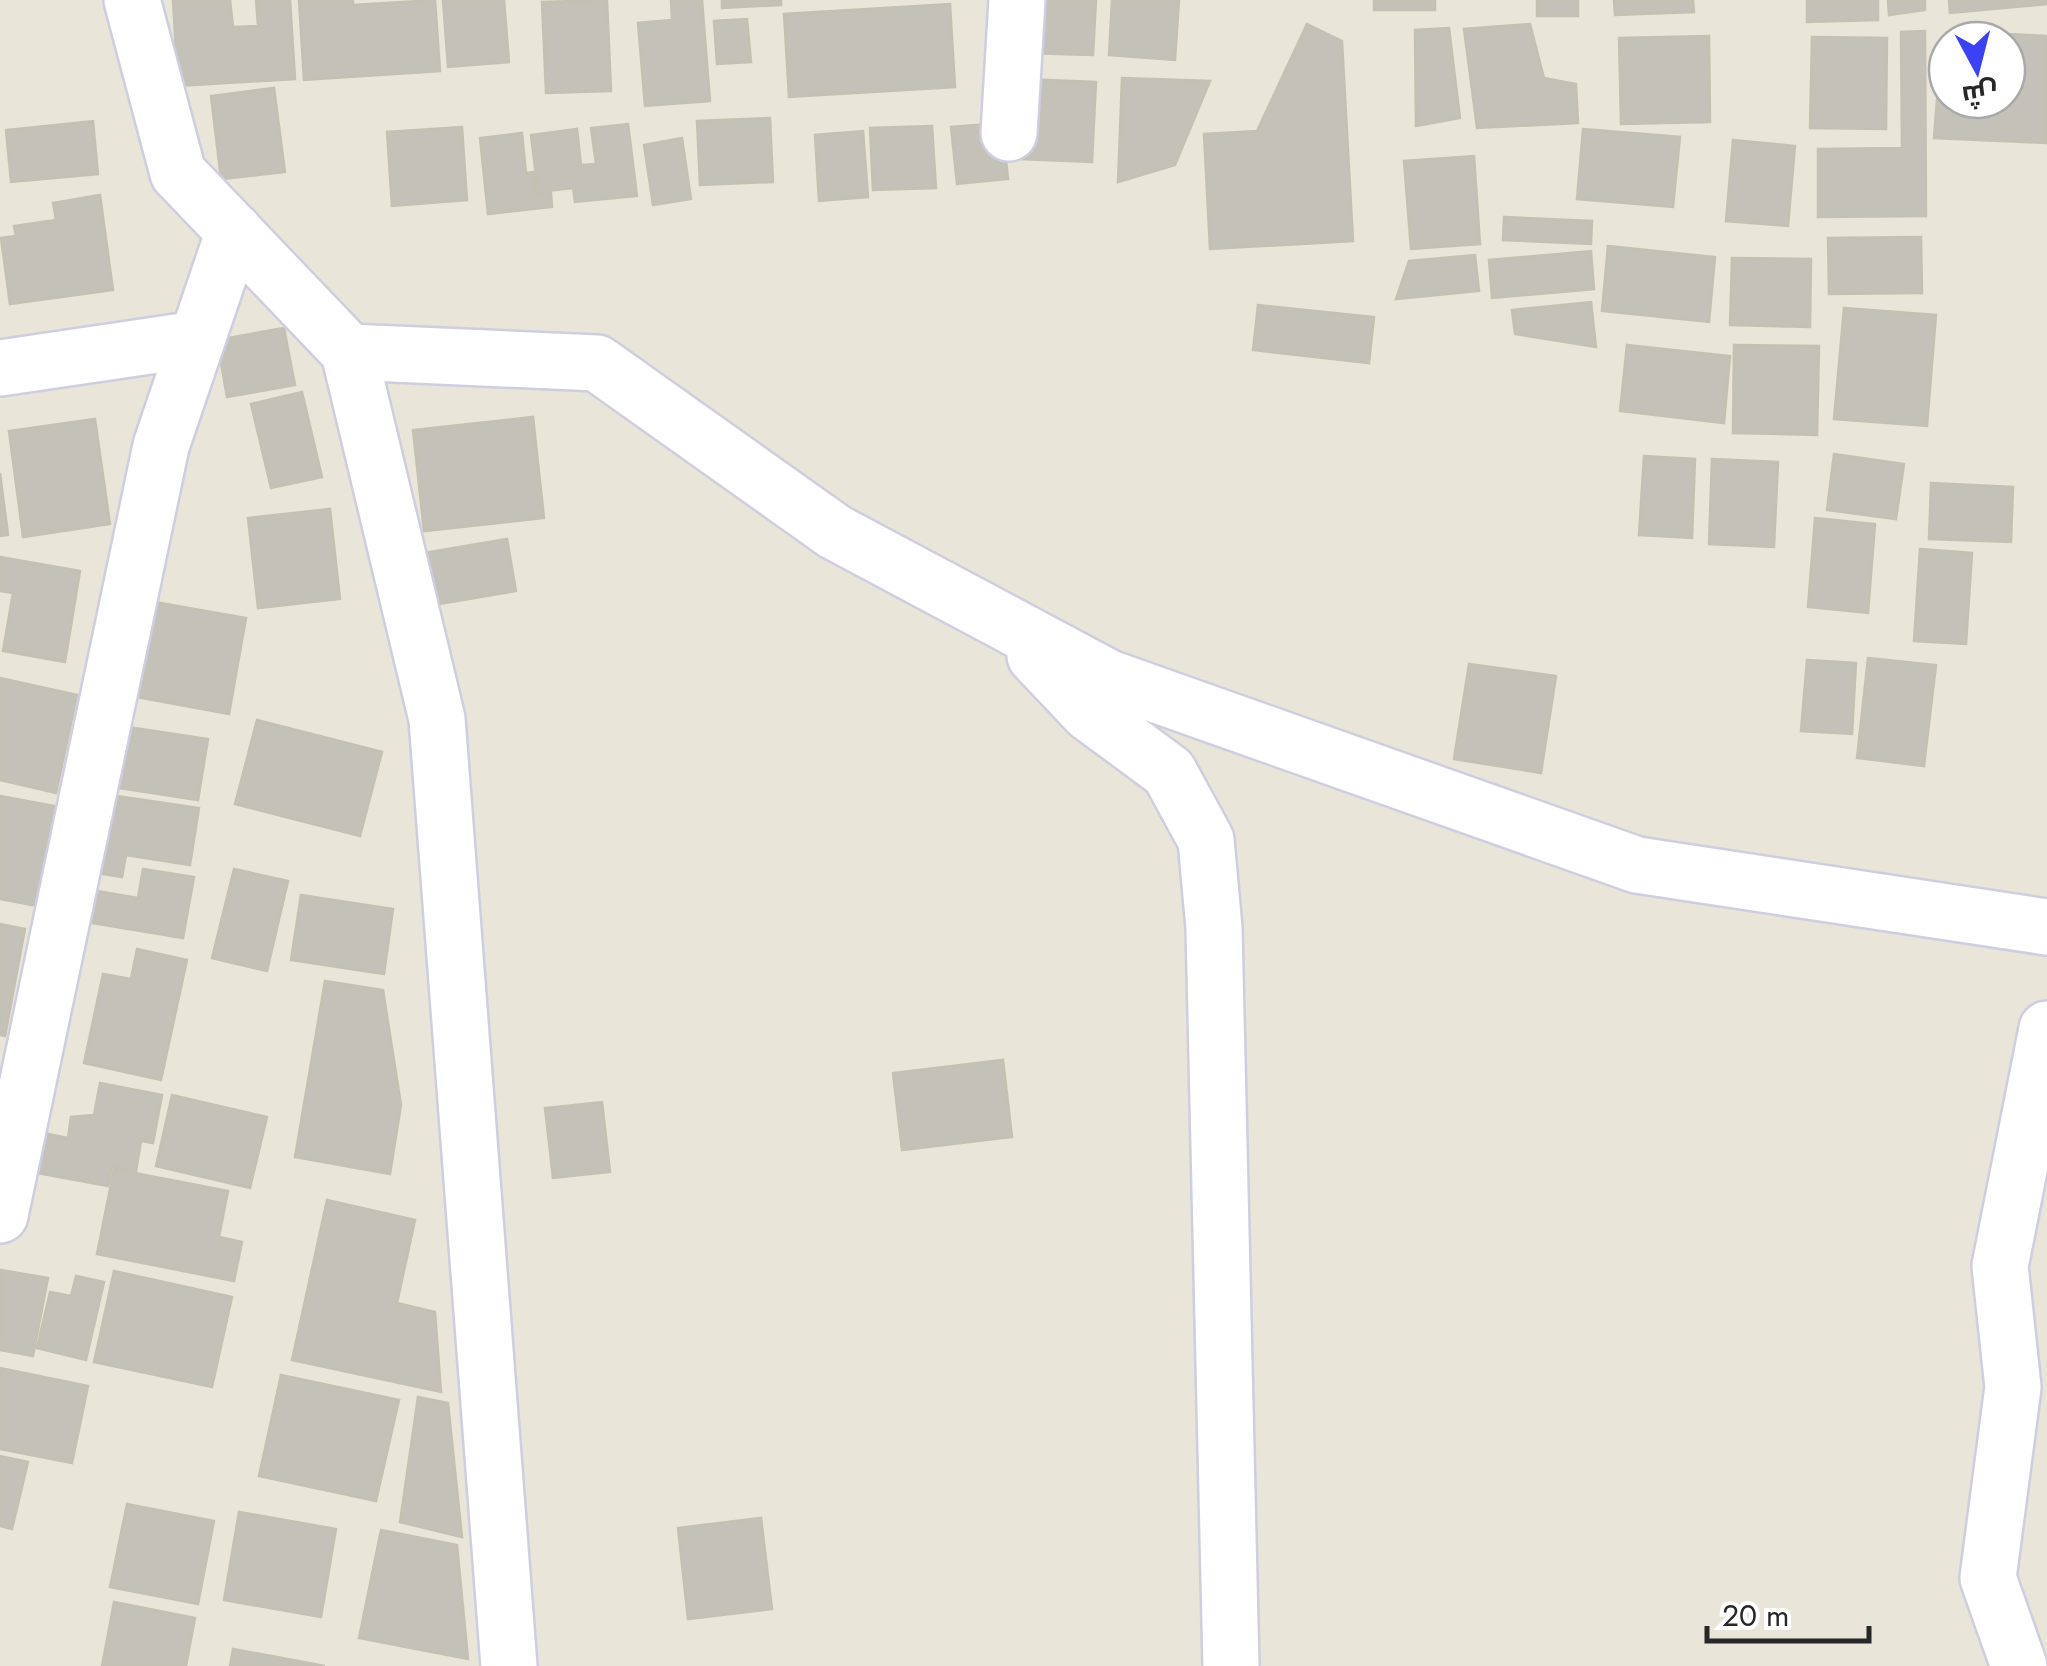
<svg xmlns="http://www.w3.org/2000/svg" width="2047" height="1666" font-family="Jost,Cairo,sans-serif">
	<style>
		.building { fill: #c4c1b8; stroke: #c4c1b2; stroke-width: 2.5 }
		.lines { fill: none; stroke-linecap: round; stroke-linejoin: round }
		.minor-casing { stroke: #cecee0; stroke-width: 60 }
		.minor { stroke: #fff; stroke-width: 55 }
	</style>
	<rect width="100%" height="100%" fill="#e9e5d8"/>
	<g class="building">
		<path d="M173,0H230L233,27L258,26L256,0H290L295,79L178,86Z"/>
		<path d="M299,0H353V5L435,0L440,71L304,80Z"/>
		<path d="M443,0H504L509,62L448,67Z"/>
		<path d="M607,0L611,91L546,93L542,2Z"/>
		<path d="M671,0H702L710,101L645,106L638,23L672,20Z"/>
		<path d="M722,0H781V5L722,8Z"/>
		<path d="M1027,0H1096L1093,55L1024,53Z"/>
		<path d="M1112,0H1179L1175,60L1109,55Z"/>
		<rect x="1374" y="0" width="61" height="10"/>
		<rect x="1537" y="0" width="41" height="16"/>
		<path d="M1614,0H1693L1694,12L1615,15Z"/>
		<path d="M1807,0H1878V20L1807,22Z"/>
		<path d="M1888,0H1925V10L1889,15Z"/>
		<path d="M1949,0H2047V4L1950,13Z"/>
		<path d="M950,4L955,87L789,97L784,14Z"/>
		<path d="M747,19L751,62L717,64L714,21Z"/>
		<path d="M1307,24L1342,41L1353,241L1210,249L1204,134L1257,131Z"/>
		<path d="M1530,24L1544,78L1576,84L1578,123L1477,128L1464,29Z"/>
		<path d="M1449,28L1460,118L1416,126L1415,30Z"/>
		<path d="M1925,31L1926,216L1818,217V149L1902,148L1901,32Z"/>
		<path d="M1986,33L2047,36V143L1934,138L1937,99L2007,100V40H1985Z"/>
		<path d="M1709,36L1710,122L1621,124L1619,38Z"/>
		<path d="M1812,37L1887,38L1886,129L1810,128Z"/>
		<path d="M1122,78L1210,81L1175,165L1118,182Z"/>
		<path d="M1023,79L1096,82L1092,162L1020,159Z"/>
		<path d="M274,88L285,172L221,179L211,96Z"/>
		<path d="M770,118L773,182L700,185L697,121Z"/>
		<path d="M93,121L98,174L11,182L6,130Z"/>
		<path d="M1002,123L1008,179L957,184L951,127Z"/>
		<path d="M628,124L637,196L575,202L573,188L538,192L531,135L577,129L581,165L596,164L591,128Z"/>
		<path d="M932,126L936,188L873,190L870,128Z"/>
		<path d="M462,127L467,200L392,206L387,132Z"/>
		<path d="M1583,129L1680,137L1673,207L1577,199Z"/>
		<path d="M863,131L868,197L819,201L815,135Z"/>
		<path d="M522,133L526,173L534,172L536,194L551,193L552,207L488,214L480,138Z"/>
		<path d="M682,138L691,199L653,205L644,145Z"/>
		<path d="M1733,140L1795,146L1788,226L1726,221Z"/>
		<path d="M1474,156L1480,244L1411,249L1404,161Z"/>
		<path d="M100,195L113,290L10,304L1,238L16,236L14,226L56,220L53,203Z"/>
		<path d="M1504,217L1592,221L1591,244L1503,240Z"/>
		<path d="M1921,237L1922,293L1829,294L1828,238Z"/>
		<path d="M1608,246L1715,257L1709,322L1602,311Z"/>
		<path d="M1591,251L1594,289L1492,298L1489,260Z"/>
		<path d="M1475,255L1479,291L1396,299L1409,261Z"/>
		<path d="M1732,258L1811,259L1810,327L1730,325Z"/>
		<path d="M1591,302L1596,347L1515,334L1512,310Z"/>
		<path d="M1258,305L1374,317L1369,363L1253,350Z"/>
		<path d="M1844,308L1936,315L1927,426L1834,419Z"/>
		<path d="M284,328L295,385L227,397L217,340Z"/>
		<path d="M1627,345L1730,356L1724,423L1620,411Z"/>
		<path d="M1734,345L1819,346L1817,435L1733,433Z"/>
		<path d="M302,392L322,477L271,488L251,404Z"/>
		<path d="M533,417L544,518L424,531L413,430Z"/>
		<path d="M95,419L110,524L23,537L9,431Z"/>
		<path d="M1834,454L1904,464L1896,519L1827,510Z"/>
		<path d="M1644,456L1695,459L1692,538L1639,535Z"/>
		<path d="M1712,459L1778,462L1774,547L1709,544Z"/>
		<path d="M0,473L8,535L0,536Z"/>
		<path d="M1931,483L2013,487L2011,542L1929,539Z"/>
		<path d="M330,509L340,599L258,608L248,518Z"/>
		<path d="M1815,518L1875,524L1868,613L1808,607Z"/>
		<path d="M507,539L516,591L433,605L424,553Z"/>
		<path d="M1920,549L1972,553L1966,644L1914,641Z"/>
		<path d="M0,557L80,571L65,662L3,651L13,593L0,591Z"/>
		<path d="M149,601L246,618L229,714L131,696Z"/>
		<path d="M1868,658L1936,665L1924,766L1857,758Z"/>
		<path d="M1807,660L1856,663L1852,734L1801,731Z"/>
		<path d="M1469,664L1556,676L1541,773L1454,759Z"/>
		<path d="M0,678L77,695L56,793L0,780Z"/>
		<path d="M257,720L382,752L360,836L235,804Z"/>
		<path d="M128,727L208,739L198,800L119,788Z"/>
		<path d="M103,794L199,808L190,865L126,855L122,877L91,872Z"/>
		<path d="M0,796L60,807L43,907L0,899Z"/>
		<path d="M143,869L194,877L183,938L86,922L91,890L138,898Z"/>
		<path d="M234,869L288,881L267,971L212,958Z"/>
		<path d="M301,895L393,909L384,974L291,960Z"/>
		<path d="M0,924L25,929L5,1036L0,1035Z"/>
		<path d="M137,949L187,960L161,1080L84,1063L103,974L131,979Z"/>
		<path d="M325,981L383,990L401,1105L390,1174L295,1157Z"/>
		<path d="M1003,1060L1012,1137L902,1150L893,1073Z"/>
		<path d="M100,1083L162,1095L153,1143L141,1141L136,1171L112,1167L108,1186L21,1170L28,1130L68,1138L71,1117L94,1115Z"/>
		<path d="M172,1095L267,1117L250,1188L156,1166Z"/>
		<path d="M602,1102L610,1172L553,1178L545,1108Z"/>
		<path d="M114,1169L228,1191L219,1237L242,1242L234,1281L97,1254Z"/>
		<path d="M327,1200L415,1220L397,1303L435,1312L441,1392L292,1360Z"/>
		<path d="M1,1270L48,1278L33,1356L0,1350Z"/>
		<path d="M114,1271L232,1297L212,1387L94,1362Z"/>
		<path d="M76,1276L104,1282L86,1360L37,1348L50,1292L71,1296Z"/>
		<path d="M0,1368L88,1386L72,1463L0,1449Z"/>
		<path d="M281,1375L399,1400L376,1501L259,1476Z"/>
		<path d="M418,1397L448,1403L462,1537L400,1522Z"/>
		<path d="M0,1456L28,1462L12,1529L0,1526Z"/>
		<path d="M127,1504L214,1521L198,1604L110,1587Z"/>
		<path d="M239,1512L336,1529L321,1617L224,1600Z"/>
		<path d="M761,1518L772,1609L688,1619L678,1528Z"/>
		<path d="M381,1530L457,1545L468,1659L359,1638Z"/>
		<path d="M114,1602L195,1618L186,1666H102Z"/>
		<path d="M233,1649L325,1666H230Z"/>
	</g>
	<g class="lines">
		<g class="minor-casing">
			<g id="minor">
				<path d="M132,0L178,173L349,352L437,719L509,1666"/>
				<path d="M1009,133L1017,0"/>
				<path d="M349,352L597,363L835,532L1109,678L1637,865L2047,927"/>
				<path d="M0,368L197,339"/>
				<path d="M1035,656L1089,713L1169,772L1206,840L1214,928L1231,1666"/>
				<path d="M0,1215L161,446L234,231"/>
				<path d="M2019,1666L1988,1578L2013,1387L2000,1266L2047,1029"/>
			</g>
		</g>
		<use href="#minor" class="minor"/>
	</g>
	<g transform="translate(1977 70) rotate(173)"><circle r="48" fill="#ffffff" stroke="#a9a9a9" stroke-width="2.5"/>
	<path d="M0-8L18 38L0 25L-18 38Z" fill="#3b41f4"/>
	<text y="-15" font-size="28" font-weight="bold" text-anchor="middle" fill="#272727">ش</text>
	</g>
	<path d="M1707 1626v15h162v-15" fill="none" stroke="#272727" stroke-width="5"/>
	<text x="1722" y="1626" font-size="30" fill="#272727" stroke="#ffffff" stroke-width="8" paint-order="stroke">20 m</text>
</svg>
